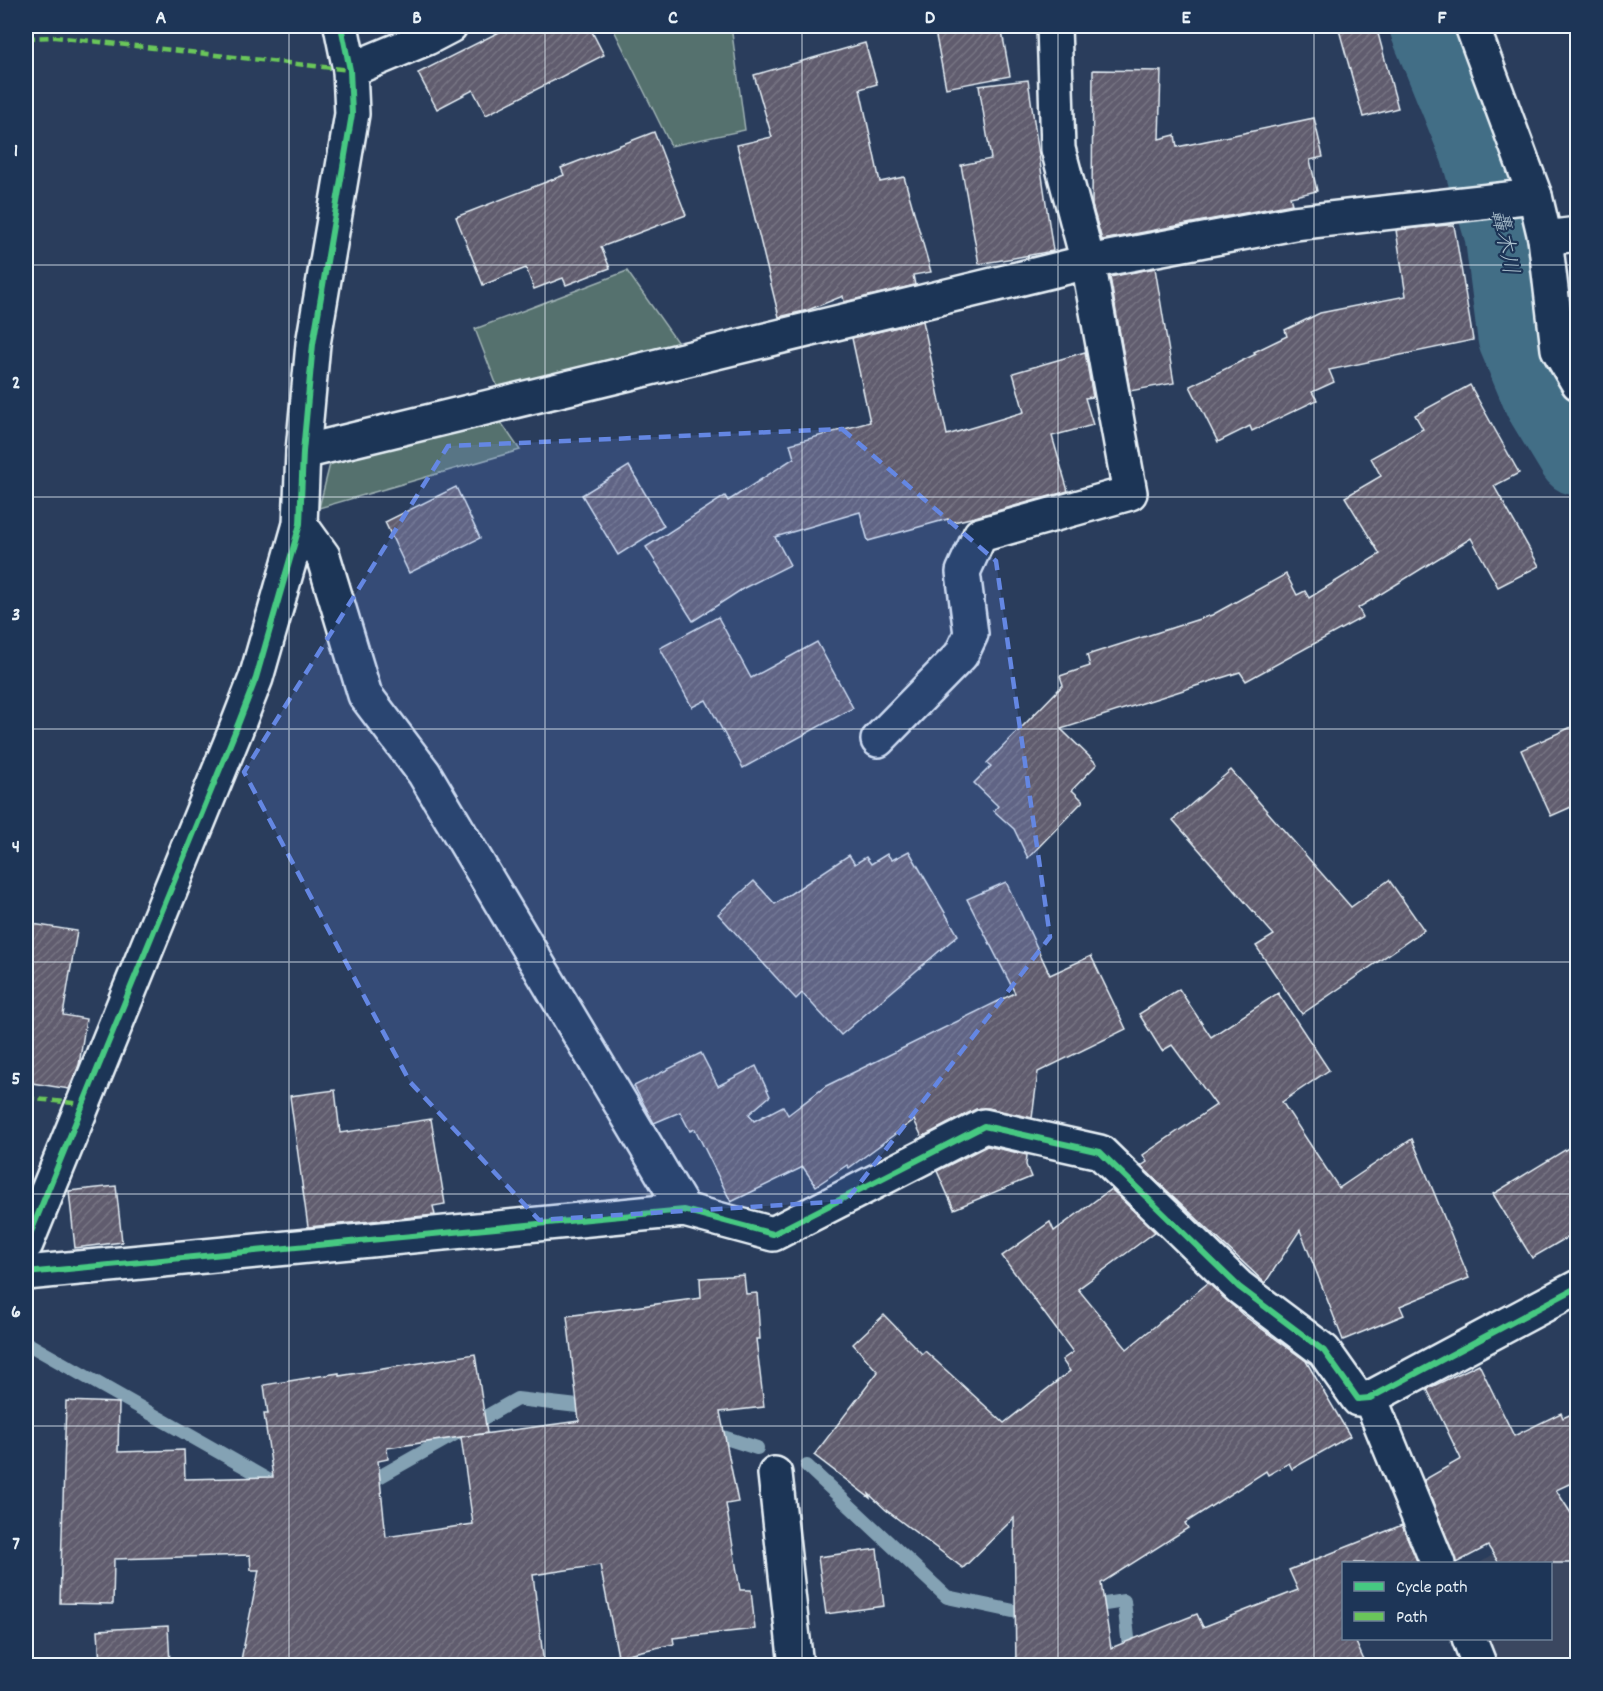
<svg xmlns="http://www.w3.org/2000/svg" width="1603" height="1691" font-family="Dekko,'Klee One',sans-serif">
	<style>
		.built { fill: #3a4661 }
		.garden { fill: #55716e; stroke: #9eb1b3; stroke-width: 1.5 }
		.lines { fill: none; stroke-linecap: round; stroke-linejoin: round }
		.stream { stroke: #84a2b4; stroke-width: 14 }
		.river { stroke: #426e86; stroke-width: 81 }
		.building { fill: url(#building-hatch); stroke: #e8f1f8; stroke-width: 1.5 }
		.minor-casing { stroke: #e8f1f8; stroke-width: 38 }
		.minor { stroke: #1d3557; stroke-width: 33 }
		.quiet { stroke: #6ac65a; stroke-width: 4.5; stroke-dasharray: 9 4.5; stroke-linecap: butt }
		.cycleway-casing { stroke: #1d3557; stroke-width: 10 }
		.cycleway { stroke: #46c982; stroke-width: 6 }
		.marked { fill: #6487e3; fill-opacity: 0.2; stroke: #6487e3; stroke-width: 4.5; stroke-dasharray: 12 8; stroke-linejoin: round }
		.grid { fill: none; stroke: #e8f1f8; stroke-width: 1.5; stroke-opacity: 0.55 }
		.labels { text-anchor: middle; dominant-baseline: central; stroke-width: 4.5; stroke-linejoin: round; paint-order: stroke }
		.water-label { font-size: 22px; font-style: italic; fill: #aec3d0; stroke: #1d3557 }
		.neatline { fill: none; stroke: #e8f1f8; stroke-width: 2 }
		.grid-label { font-size: 20px; text-anchor: middle; font-weight: bold; fill: #e8f1f8 }
	</style>
	<defs>
		<pattern id="building-hatch" width="6" height="6" patternUnits="userSpaceOnUse" patternTransform="scale(1.5)"><rect width="6" height="6" fill="#605c6e"/><path d="M-1 1l2-2M0 6l6-6M5 7l2-2" fill="none" stroke="#777483"/></pattern>
	</defs>
	<rect width="100%" height="100%" fill="#2a3d5c"/>
	<filter id="ink" filterUnits="userSpaceOnUse"><feTurbulence type="fractalNoise" baseFrequency=".0167" numOctaves="2"/><feDisplacementMap in="SourceGraphic" scale="12" xChannelSelector="R" yChannelSelector="G"/><feConvolveMatrix kernelMatrix="1 2 1 2 8 2 1 2 1" color-interpolation-filters="sRGB"/></filter>
	<g filter="url(#ink)">
		<path class="built" d="M1577,1503V1665H1491L1479,1639L1550,1638V1564H1478Z"/>
		<g class="garden">
			<path d="M612,26H731L745,130L671,146Z"/>
			<path d="M627,271L680,346L499,391L475,329Z"/>
			<path d="M498,418L520,450L319,508L331,460Z"/>
		</g>
		<g class="lines">
			<g class="stream">
				<path d="M30,1345L277,1485"/>
				<path d="M707,1432L757,1448"/>
				<path d="M807,1466L947,1597L1032,1615"/>
				<path d="M365,1485L517,1399L595,1408"/>
				<path d="M1086,1607L1124,1601L1131,1666"/>
			</g>
			<path class="river" d="M1430,26L1480,149L1505,234L1518,337L1544,399L1578,455"/>
		</g>
		<g class="building">
			<path d="M511,26H589L604,55L486,115L473,90L437,109L418,73Z"/>
			<path d="M934,26H1001L1010,76L946,88Z"/>
			<path d="M1338,26H1376L1398,108L1363,117Z"/>
			<path d="M865,43L877,84L860,89L880,182L904,177L931,272L913,275L915,285L844,302L843,296L808,310L779,317L737,145L772,137L754,75Z"/>
			<path d="M1093,70L1161,71L1159,139L1175,135L1177,147L1314,118L1323,157L1310,160L1317,191L1290,197L1292,204L1102,240L1092,205Z"/>
			<path d="M1028,80L1053,251L979,264L961,165L991,159L979,86Z"/>
			<path d="M654,132L686,215L601,247L610,268L566,285L563,278L534,289L526,268L483,285L456,217L564,175L561,168Z"/>
			<path d="M1448,225H1454L1473,340L1329,370L1334,382L1312,392L1317,400L1252,431L1250,426L1218,442L1190,386L1256,354L1254,352L1287,336L1285,330L1320,313L1406,296L1396,230Z"/>
			<path d="M1155,268L1174,383L1130,391L1110,277Z"/>
			<path d="M923,321L947,435L1024,412L1013,373L1085,352L1093,397L1085,398L1093,425L1052,436L1068,491L975,517L949,523L948,519L868,541L860,512L775,537L790,565L744,588L693,621L646,547L725,496L728,501L794,458L790,444L870,422L852,338Z"/>
			<path d="M1470,385L1519,473L1494,486L1539,566L1498,587L1471,538L1358,608L1363,617L1246,681L1240,672L1061,729L1097,764L1072,790L1083,801L1028,858L1014,829L994,811L998,806L974,783L991,766L987,763L1063,685L1060,676L1090,666L1087,655L1212,615L1286,574L1297,595L1305,591L1309,598L1380,554L1345,497L1381,476L1371,458L1423,429L1415,415Z"/>
			<path d="M629,466L664,526L618,555L582,495Z"/>
			<path d="M456,487L480,538L409,573L385,522Z"/>
			<path d="M718,617L751,678L817,642L853,708L743,768L706,700L692,707L660,648Z"/>
			<path d="M1578,724V804L1551,816L1521,750Z"/>
			<path d="M1231,770L1351,907L1389,880L1424,930L1302,1014L1256,946L1274,935L1173,820Z"/>
			<path d="M909,851L958,935L841,1035L802,993L796,999L718,914L754,881L775,904L849,855L855,864L866,857L871,864L887,854L892,860Z"/>
			<path d="M1006,882L1050,975L1091,956L1126,1029L1038,1072L1032,1118L988,1108L976,1109L922,1137L914,1120L849,1168L847,1165L816,1186L803,1167L731,1202L695,1129L690,1131L680,1112L654,1123L634,1086L701,1053L718,1086L756,1066L770,1096L749,1114L754,1121L783,1106L788,1115L826,1086L1015,993L967,899Z"/>
			<path d="M26,923L77,931L63,1015L86,1019L79,1065L69,1089L26,1082Z"/>
			<path d="M1179,989L1211,1037L1278,993L1329,1070L1282,1102L1339,1188L1412,1139L1469,1278L1400,1306L1404,1315L1343,1340L1300,1230L1265,1283L1141,1166L1147,1162L1143,1155L1216,1105L1172,1045L1162,1051L1139,1014Z"/>
			<path d="M335,1090L340,1133L431,1119L445,1204L433,1206L435,1215L308,1227L290,1096Z"/>
			<path d="M1578,1142V1231L1532,1258L1493,1194Z"/>
			<path d="M987,1146L1027,1155L1026,1165L1031,1177L954,1209L937,1171Z"/>
			<path d="M116,1186L122,1242L75,1248L69,1191Z"/>
			<path d="M1111,1189L1155,1232L1078,1289L1127,1349L1208,1283L1243,1315L1306,1361L1350,1436L1292,1469L1289,1463L1268,1475L1266,1471L1185,1523L1188,1528L1101,1583L1111,1648L1197,1614L1203,1627L1298,1590L1289,1570L1402,1525L1418,1563H1344V1638H1354L1366,1665H1016L1014,1518L963,1568L886,1510L869,1494L870,1498L814,1455L878,1372L853,1344L884,1315L922,1354L925,1351L1004,1423L1070,1371L1062,1360L1073,1352L1002,1256L1050,1222L1054,1231Z"/>
			<path d="M744,1275L746,1294L757,1293L760,1339H756L764,1407L720,1412L738,1502L726,1504L740,1590H751L755,1629L673,1638L674,1644L618,1656L600,1565L533,1575L544,1665H240L259,1570H251L250,1555L114,1559L113,1604L60,1603L66,1401L119,1403L118,1452L184,1450L185,1479L273,1477L264,1414H268L264,1385L339,1373V1376L475,1354L487,1433L387,1448L388,1459L378,1461L386,1537L473,1524L461,1437L579,1421L567,1316L701,1298L700,1278Z"/>
			<path d="M1479,1364L1514,1436L1561,1413L1563,1418L1578,1411V1480L1556,1490L1578,1524V1563H1499L1488,1546L1456,1563L1424,1480L1461,1459L1427,1389Z"/>
			<path d="M877,1549L884,1606L826,1614L818,1557Z"/>
			<path d="M168,1626L170,1665H100L98,1630Z"/>
		</g>
		<g class="lines">
			<g class="minor-casing">
				<g id="minor">
					<path d="M1472,26L1535,196L1545,238L1558,349L1578,383"/>
					<path d="M350,70L427,38L450,26"/>
					<path d="M1545,238L1578,234"/>
					<path d="M303,452L1088,262L1294,223L1535,196"/>
					<path d="M300,524L323,556L365,695L424,773L684,1210"/>
					<path d="M878,740L961,655L971,634L963,572L980,535L1130,493L1088,262L1058,149L1054,26"/>
					<path d="M26,1244L235,732L256,678L300,524L303,452L313,344L352,114L350,70L341,26"/>
					<path d="M26,1273L684,1210L773,1234L984,1126L1100,1152L1239,1287L1324,1351L1358,1399L1370,1398L1578,1287"/>
					<path d="M1370,1398L1438,1564"/>
					<path d="M775,1474L796,1666"/>
					<path d="M1469,1638L1480,1666"/>
				</g>
			</g>
			<use href="#minor" class="minor"/>
			<g class="quiet">
				<path d="M26,38L55,37L350,70"/>
				<path d="M26,1098L83,1104"/>
			</g>
			<g class="cycleway-casing">
				<g id="cycleway">
					<path d="M26,1244L235,732L256,678L300,524L303,452L313,344L352,114L350,70L341,26"/>
					<path d="M26,1273L684,1210L773,1234L984,1126L1100,1152L1239,1287L1324,1351L1358,1399L1370,1398L1578,1287"/>
				</g>
			</g>
			<use href="#cycleway" class="cycleway"/>
		</g>
	</g>
	<path class="marked" d="M842,429L996,561L1050,937L846,1201L539,1220L410,1082L244,772L448,446Z"/>
	<path class="grid" d="M289,26V1666M545,26V1666M802,26V1666M1058,26V1666M1314,26V1666M26,265H1578M26,497H1578M26,729H1578M26,962H1578M26,1194H1578M26,1426H1578"/>
	<g class="labels">
		<g class="water-label">
			<text transform="translate(1503 242) rotate(79)">轟木川</text>
		</g>
	</g>
	<rect width="1603" height="1691" fill="none" stroke="#1d3557" stroke-width="66"/>
	<rect x="1342" y="1562" width="210" height="78" fill="#1d3557" stroke="#6e8097" stroke-width="1.5"/>
	<rect x="1354" y="1582" width="30" height="9" fill="#46c982" stroke="#6e8097" stroke-width="1.5"/>
	<text x="1396" y="1592" font-size="18" fill="#e8f1f8">Cycle path</text>
	<rect x="1354" y="1612" width="30" height="9" fill="#6ac65a" stroke="#6e8097" stroke-width="1.5"/>
	<text x="1396" y="1622" font-size="18" fill="#e8f1f8">Path</text>
	<rect x="33" y="33" width="1537" height="1625" class="neatline"/>
	<g class="grid-label">
		<text x="161" y="23">A</text>
		<text x="417" y="23">B</text>
		<text x="673" y="23">C</text>
		<text x="930" y="23">D</text>
		<text x="1186" y="23">E</text>
		<text x="1442" y="23">F</text>
		<text x="16" y="156">1</text>
		<text x="16" y="388">2</text>
		<text x="16" y="620">3</text>
		<text x="16" y="852">4</text>
		<text x="16" y="1084">5</text>
		<text x="16" y="1317">6</text>
		<text x="16" y="1549">7</text>
	</g>
</svg>
